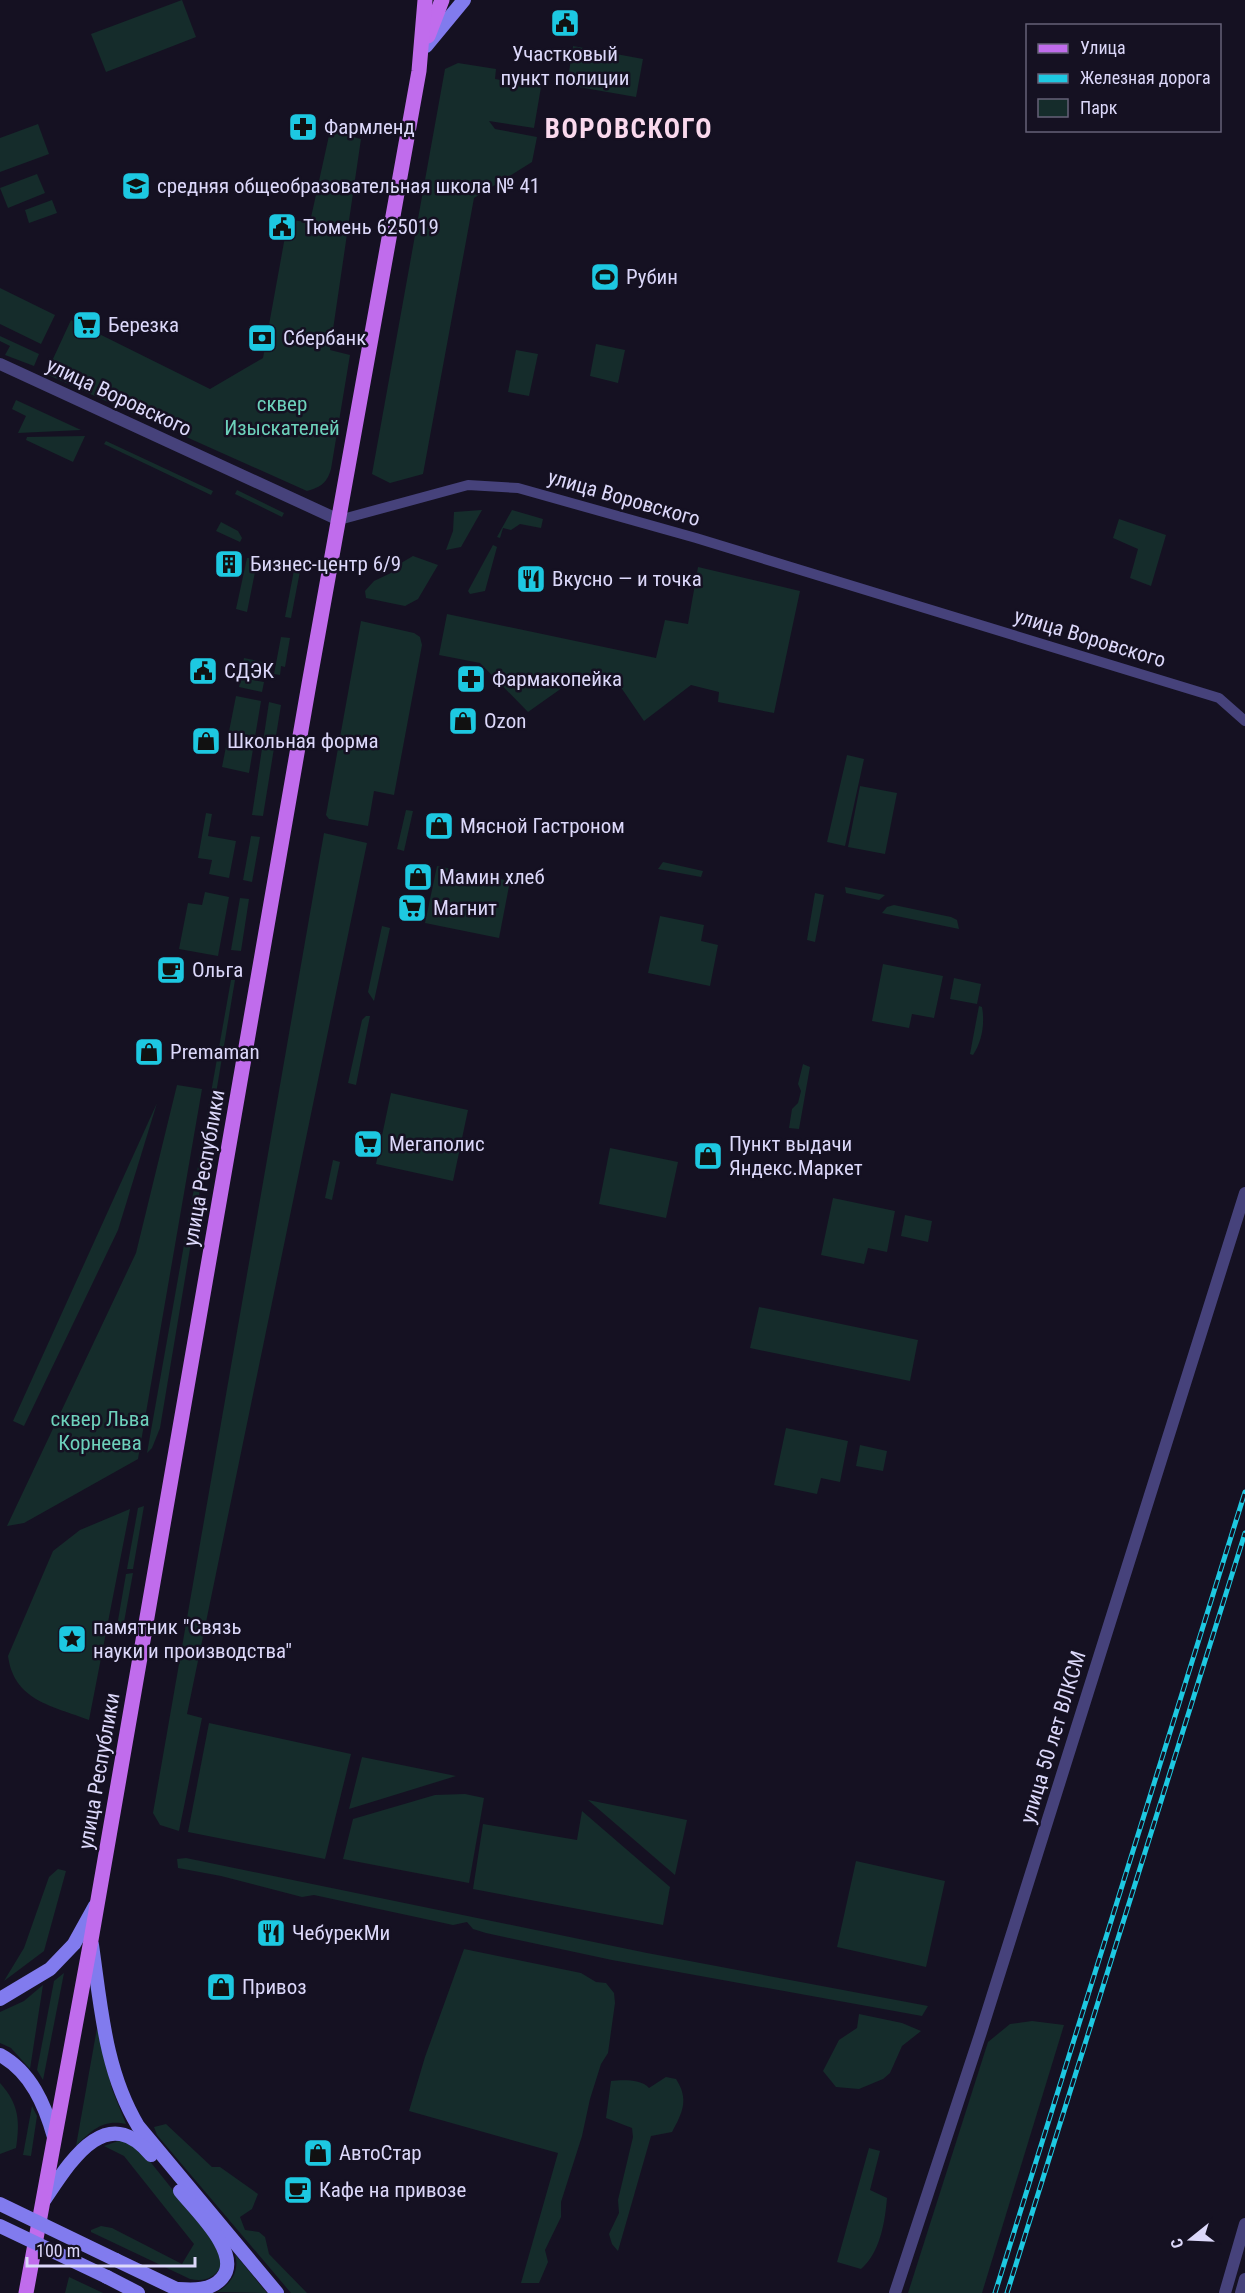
<svg xmlns="http://www.w3.org/2000/svg" width="1245" height="2293" font-family="'Roboto Condensed',sans-serif">
	<style>
		.green { fill: #152c2b }
		.lines { fill: none; stroke-linecap: round; stroke-linejoin: round }
		.minor { stroke: #46427b; stroke-width: 10 }
		.tertiary { stroke: #46427b; stroke-width: 12 }
		.secondary { stroke: #817bee; stroke-width: 14 }
		.primary { stroke: #c06cec; stroke-width: 15 }
		.rail-casing { stroke: #1dc8e1; stroke-width: 5 }
		.rail { stroke: #151122; stroke-width: 3; stroke-dasharray: 9; stroke-linecap: butt }
		.secondary-bridge { stroke: #817bee; stroke-width: 14 }
		.labels { text-anchor: middle; dominant-baseline: central; stroke-width: 5; stroke-linejoin: round; paint-order: stroke }
		.poi-label { font-size: 21px; fill: #dcd8fa; stroke: #151122; text-anchor: start }
		.street-label { font-size: 21px; fill: #dcd8fa; stroke: #151122 }
		.park-label { font-size: 21px; fill: #6dd1bb; stroke: #151122 }
		.district-label { font-size: 27px; font-weight: bold; letter-spacing: 1.5px; fill: #fad9ed; stroke: #151122 }
	</style>
	<rect width="100%" height="100%" fill="#151122"/>
	<g class="green">
		<path d="M182,0L196,37L106,72L91,34Z"/>
		<path d="M573,46L643,59L636,97L567,85Z"/>
		<path d="M458,63L496,69L495,79L541,87L534,128L489,121L495,129L537,137L532,162L474,198L423,474L390,483L372,474L445,69Z"/>
		<path d="M38,124L49,154L0,172V138Z"/>
		<path d="M330,131L361,139L330,350L350,355L331,469C327,483 321,487 307,491L184,436L182,423L162,413L148,420L46,374L71,320L210,389L263,358L288,220L310,222Z"/>
		<path d="M37,174L45,193L8,208L0,188Z"/>
		<path d="M52,200L57,213L29,223L25,210Z"/>
		<path d="M0,288L55,315L41,344L0,324Z"/>
		<path d="M0,336L39,354L34,366L5,355L10,346L0,341Z"/>
		<path d="M596,344L625,350L618,383L590,376Z"/>
		<path d="M516,350L538,354L529,396L508,392Z"/>
		<path d="M16,400L81,430L18,433L26,416L12,409Z"/>
		<path d="M85,436L73,462L26,440L27,437Z"/>
		<path d="M106,441L213,491L211,495L104,444Z"/>
		<path d="M237,490L284,513L282,517L235,494Z"/>
		<path d="M482,510L461,547L446,550L453,531L454,512Z"/>
		<path d="M512,510L543,519L541,528L520,524L511,530L503,528L500,538L497,537Z"/>
		<path d="M1119,519L1166,535L1151,586L1130,578L1138,549L1113,538Z"/>
		<path d="M221,522L238,531L242,538L240,542L216,531Z"/>
		<path d="M493,545L497,547L485,591L470,594L468,591Z"/>
		<path d="M413,556L438,565L418,599L405,606L366,598L365,591L374,581L391,573L396,566Z"/>
		<path d="M247,558H253L256,567L247,612L236,609Z"/>
		<path d="M295,565L301,566L291,618L285,617Z"/>
		<path d="M698,567L800,591L774,713L718,702L719,692L691,685L644,721L620,686L576,678L528,712L480,663L439,655L447,614L656,658L665,620L688,624Z"/>
		<path d="M361,621L414,633L420,637L422,645L394,795L374,791L368,826L329,819L326,815Z"/>
		<path d="M281,637L290,638L285,667L281,666L280,675L274,674Z"/>
		<path d="M244,658L267,663L265,673L242,668Z"/>
		<path d="M241,678L264,682L262,692L239,687Z"/>
		<path d="M236,696L261,701L249,773L222,767Z"/>
		<path d="M269,702L281,705L263,816L252,815Z"/>
		<path d="M847,755L864,759L845,846L827,842Z"/>
		<path d="M860,786L897,793L885,854L848,847Z"/>
		<path d="M406,810L413,811L404,851L397,849Z"/>
		<path d="M206,813L212,814L208,836L236,841L229,878L209,874L212,860L198,858Z"/>
		<path d="M324,833L367,843L187,1714L202,1718L179,1831L160,1825L153,1813Z"/>
		<path d="M251,836L260,837L252,882L243,880Z"/>
		<path d="M663,862L703,871L701,877L658,869Z"/>
		<path d="M437,866L510,881L499,938L425,923Z"/>
		<path d="M845,887L885,895L879,900L846,893Z"/>
		<path d="M205,892L229,897L218,956L179,949L188,903L202,905Z"/>
		<path d="M815,893L824,895L815,942L807,940Z"/>
		<path d="M240,898L249,899L241,951L231,950Z"/>
		<path d="M894,905L951,917L957,920L959,929L882,913L887,907Z"/>
		<path d="M660,916L704,925L701,941L718,945L710,986L648,973Z"/>
		<path d="M382,926L390,928L374,1001L368,992Z"/>
		<path d="M883,964L943,976L934,1018L912,1014L909,1028L872,1021Z"/>
		<path d="M954,978L981,984L977,1004L950,999Z"/>
		<path d="M231,980H235L160,1428L152,1448L147,1453Z"/>
		<path d="M979,1006L982,1007C985,1024 982,1041 973,1055L970,1054Z"/>
		<path d="M366,1016H370L356,1085L348,1083L362,1020Z"/>
		<path d="M803,1064L810,1067L799,1129L789,1128L792,1109L798,1103L801,1091L798,1084Z"/>
		<path d="M177,1085L202,1089L138,1459L24,1523L7,1526L136,1253Z"/>
		<path d="M391,1093L468,1110L453,1181L376,1164Z"/>
		<path d="M157,1103L118,1230L24,1426L13,1421Z"/>
		<path d="M610,1148L678,1162L666,1218L599,1204Z"/>
		<path d="M333,1160L340,1162L332,1200L325,1198Z"/>
		<path d="M833,1198L895,1211L887,1252L868,1248L864,1264L821,1255Z"/>
		<path d="M905,1215L932,1221L928,1242L901,1236Z"/>
		<path d="M759,1307L918,1340L910,1381L750,1348Z"/>
		<path d="M786,1428L848,1441L840,1482L821,1478L817,1494L774,1485Z"/>
		<path d="M860,1445L887,1451L883,1471L856,1466Z"/>
		<path d="M144,1506L133,1569H127L138,1508Z"/>
		<path d="M130,1509L89,1720C53,1706 14,1701 8,1656L53,1551L80,1530Z"/>
		<path d="M133,1573L122,1633L116,1632L126,1574Z"/>
		<path d="M209,1723L351,1754L325,1859L188,1832Z"/>
		<path d="M362,1757L456,1776L349,1809Z"/>
		<path d="M465,1794L484,1798L469,1883L343,1859L353,1819L435,1795Z"/>
		<path d="M588,1800L687,1820L675,1875Z"/>
		<path d="M582,1811L670,1887L663,1925L473,1889L483,1824L577,1840Z"/>
		<path d="M186,1858L647,1953L928,2006L922,2016L612,1960L486,1933L473,1929L467,1922L453,1925L314,1895L302,1897L221,1876L178,1868L177,1859Z"/>
		<path d="M856,1861L945,1881L926,1967L837,1947Z"/>
		<path d="M58,1869L66,1871L44,1951L4,1981L24,1948L49,1877Z"/>
		<path d="M464,1949L581,1973L596,1982L606,1983L614,1993L615,2003L608,2053L601,2064L590,2099L582,2136L561,2202V2217L545,2250L548,2262L539,2283H521L558,2153L409,2111L425,2057Z"/>
		<path d="M64,1973L43,2080L37,2070L54,1981Z"/>
		<path d="M43,1985L30,2069L11,2048L0,2043V2012L24,2001Z"/>
		<path d="M859,2014L902,2023L921,2031L902,2046L890,2073L883,2079L859,2089L836,2087L823,2071L839,2040L857,2028Z"/>
		<path d="M1032,2021L1064,2025L982,2293H908L988,2042L1010,2024Z"/>
		<path d="M97,2028L112,2089L126,2124C103,2119 92,2130 76,2146Z"/>
		<path d="M666,2077L676,2079C689,2099 683,2112 672,2132L651,2136L618,2251L612,2244L609,2234L619,2213L618,2200L633,2137L632,2128L606,2118L611,2081C622,2080 641,2079 649,2088Z"/>
		<path d="M0,2083C19,2104 20,2121 16,2148L0,2154Z"/>
		<path d="M32,2106L37,2116L31,2156L23,2155Z"/>
		<path d="M166,2124L212,2167H220L258,2194L252,2209L240,2217L245,2230L259,2232L265,2237L269,2254L307,2293H291L157,2135L154,2127Z"/>
		<path d="M121,2140L140,2149L217,2245L224,2261C217,2276 207,2283 190,2279L91,2232V2230L101,2226L112,2228L182,2264L194,2244L124,2156L104,2146Z"/>
		<path d="M869,2148L880,2151L870,2190L887,2198C885,2222 880,2253 861,2269L837,2262Z"/>
		<path d="M235,2254L267,2293L217,2292C231,2284 240,2271 235,2254Z"/>
		<path d="M69,2277L103,2293H65Z"/>
	</g>
	<g class="lines">
		<path class="minor" d="M339,520L468,485L518,488L696,538L1219,698L1245,721"/>
		<g class="tertiary">
			<path d="M0,364L339,520"/>
			<path d="M895,2293L981,2032L1245,1193"/>
			<path d="M1225,2293L1245,2224"/>
			<path d="M1241,2293L1245,2279"/>
		</g>
		<g class="secondary">
			<path d="M426,46L464,0"/>
			<path d="M92,1945C101,2007 105,2071 138,2126L277,2293"/>
			<path d="M0,1999L50,1969L74,1944L95,1906"/>
			<path d="M0,2055C31,2072 45,2105 54,2137"/>
			<path d="M45,2199C70,2162 106,2101 151,2155"/>
			<path d="M116,2260L185,2293"/>
			<path d="M107,2277L138,2293"/>
			<path d="M178,2289C193,2290 211,2291 222,2278C243,2254 195,2210 180,2191"/>
		</g>
		<g class="primary">
			<path d="M428,36L442,0"/>
			<path d="M26,2293L91,1940L309,684L419,71L425,0"/>
		</g>
		<g class="rail-casing">
			<g id="rail">
				<path d="M995,2293L1245,1492"/>
				<path d="M1007,2293L1245,1533"/>
			</g>
		</g>
		<use href="#rail" class="rail"/>
		<g class="secondary-bridge">
			<path d="M0,2204L116,2260"/>
			<path d="M0,2226L107,2277"/>
		</g>
	</g>
	<defs>
		<g id="civic-square" transform="scale(1.5)"><rect x="-9" y="-9" width="18" height="18" rx="4" fill="#1dc8e1" stroke="#151122"/><path d="M-.6-6.5H3V-4.5H.6V-3L4-1V1h2V6H-6V1h2V-1L-.6-3ZM-1.2 2.5V6h2.4V2.5Z" fill="#111"/></g>
		<g id="pharmacy-square" transform="scale(1.5)"><rect x="-9" y="-9" width="18" height="18" rx="4" fill="#1dc8e1" stroke="#151122"/><path d="M-2-6h4v4h4v4h-4v4h-4v-4h-4v-4h4Z" fill="#111"/></g>
		<g id="school-square" transform="scale(1.5)"><rect x="-9" y="-9" width="18" height="18" rx="4" fill="#1dc8e1" stroke="#151122"/><path d="M0-5L7-2L0 1L-7-2ZM-4 1L0 2.5L4 1V4Q0 6-4 4Z" fill="#111"/></g>
		<g id="stadium-square" transform="scale(1.5)"><rect x="-9" y="-9" width="18" height="18" rx="4" fill="#1dc8e1" stroke="#151122"/><path d="M0-5a6.5 5 0 1 0 0 10a6.5 5 0 1 0 0-10ZM-3.5-1.8h7v3.6h-7Z" fill="#111"/></g>
		<g id="supermarket-square" transform="scale(1.5)"><rect x="-9" y="-9" width="18" height="18" rx="4" fill="#1dc8e1" stroke="#151122"/><path d="M-6-5.5h2.5l.6 2H6L4.5 2H-2.5L-4.4-4H-6ZM-1.5 3.2a1.3 1.3 0 1 0 .1 0ZM3 3.2a1.3 1.3 0 1 0 .1 0Z" fill="#111"/></g>
		<g id="bank-square" transform="scale(1.5)"><rect x="-9" y="-9" width="18" height="18" rx="4" fill="#1dc8e1" stroke="#151122"/><path d="M-6-4H6V4H-6ZM0-2.3a2.3 2.3 0 1 0 0 4.6a2.3 2.3 0 1 0 0-4.6Z" fill="#111"/></g>
		<g id="building-square" transform="scale(1.5)"><rect x="-9" y="-9" width="18" height="18" rx="4" fill="#1dc8e1" stroke="#151122"/><path d="M-4-6H4V6H1V3H-1V6H-4ZM-2.5-4.3h1.7v1.8h-1.7ZM.8-4.3h1.7v1.8H.8ZM-2.5-1h1.7V.8h-1.7ZM.8-1h1.7V.8H.8Z" fill="#111"/></g>
		<g id="restaurant-square" transform="scale(1.5)"><rect x="-9" y="-9" width="18" height="18" rx="4" fill="#1dc8e1" stroke="#151122"/><path d="M-5-6h1v4h1v-4h1v4h1v-4h1v5L-1.5 .5V6h-2V.5L-5-1ZM5-6V6H3V1.5H1.5Q1.5-4 5-6Z" fill="#111"/></g>
		<g id="shop-square" transform="scale(1.5)"><rect x="-9" y="-9" width="18" height="18" rx="4" fill="#1dc8e1" stroke="#151122"/><path d="M-5-2.5h2.3a2.7 3.5 0 0 1 5.4 0H5L5.5 6h-11ZM-1.5-2.5h3a1.5 2.3 0 0 0-3 0Z" fill="#111"/></g>
		<g id="cafe-square" transform="scale(1.5)"><rect x="-9" y="-9" width="18" height="18" rx="4" fill="#1dc8e1" stroke="#151122"/><path d="M-5.5-4.5H6V0H3Q3 3.5 0 3.5H-2.5Q-5.5 3.5-5.5 0ZM3-3.2v2h1.7v-2ZM-6 4.5H4V6H-6Z" fill="#111"/></g>
		<g id="sight-square" transform="scale(1.5)"><rect x="-9" y="-9" width="18" height="18" rx="4" fill="#1dc8e1" stroke="#151122"/><path d="M0-6L1.8-2.2L6-1.7L2.9 1.2L3.7 5.4L0 3.3L-3.7 5.4L-2.9 1.2L-6-1.7L-1.8-2.2Z" fill="#111"/></g>
	</defs>
	<g fill-rule="evenodd">
		<use href="#civic-square" x="565" y="23"/>
		<use href="#pharmacy-square" x="303" y="127"/>
		<use href="#school-square" x="136" y="186"/>
		<use href="#civic-square" x="282" y="227"/>
		<use href="#stadium-square" x="605" y="277"/>
		<use href="#supermarket-square" x="87" y="325"/>
		<use href="#bank-square" x="262" y="338"/>
		<use href="#building-square" x="229" y="564"/>
		<use href="#restaurant-square" x="531" y="579"/>
		<use href="#civic-square" x="203" y="671"/>
		<use href="#pharmacy-square" x="471" y="679"/>
		<use href="#shop-square" x="463" y="721"/>
		<use href="#shop-square" x="206" y="741"/>
		<use href="#shop-square" x="439" y="826"/>
		<use href="#shop-square" x="418" y="877"/>
		<use href="#supermarket-square" x="412" y="908"/>
		<use href="#cafe-square" x="171" y="970"/>
		<use href="#shop-square" x="149" y="1052"/>
		<use href="#supermarket-square" x="368" y="1144"/>
		<use href="#shop-square" x="708" y="1156"/>
		<use href="#sight-square" x="72" y="1639"/>
		<use href="#restaurant-square" x="271" y="1933"/>
		<use href="#shop-square" x="221" y="1987"/>
		<use href="#shop-square" x="318" y="2153"/>
		<use href="#cafe-square" x="298" y="2190"/>
	</g>
	<g class="labels">
		<g class="poi-label">
			<text x="565" y="54" text-anchor="middle">Участковый<tspan x="565" dy="24">пункт полиции</tspan></text>
			<text x="324" y="127">Фармленд</text>
			<text x="157" y="186">средняя общеобразовательная школа № 41</text>
			<text x="303" y="227">Тюмень 625019</text>
			<text x="626" y="277">Рубин</text>
			<text x="108" y="325">Березка</text>
			<text x="283" y="338">Сбербанк</text>
			<text x="250" y="564">Бизнес-центр 6/9</text>
			<text x="552" y="579">Вкусно — и точка</text>
			<text x="224" y="671">СДЭК</text>
			<text x="492" y="679">Фармакопейка</text>
			<text x="484" y="721">Ozon</text>
			<text x="227" y="741">Школьная форма</text>
			<text x="460" y="826">Мясной Гастроном</text>
			<text x="439" y="877">Мамин хлеб</text>
			<text x="433" y="908">Магнит</text>
			<text x="192" y="970">Ольга</text>
			<text x="170" y="1052">Premaman</text>
			<text x="389" y="1144">Мегаполис</text>
			<text x="729" y="1144">Пункт выдачи<tspan x="729" dy="24">Яндекс.Маркет</tspan></text>
			<text x="93" y="1627">памятник "Связь<tspan x="93" dy="24">науки и производства"</tspan></text>
			<text x="292" y="1933">ЧебурекМи</text>
			<text x="242" y="1987">Привоз</text>
			<text x="339" y="2153">АвтоСтар</text>
			<text x="319" y="2190">Кафе на привозе</text>
		</g>
		<g class="street-label">
			<text transform="translate(119 397) rotate(25)">улица Воровского</text>
			<text transform="translate(624 498) rotate(16)">улица Воровского</text>
			<text transform="translate(1090 638) rotate(17)">улица Воровского</text>
			<text transform="translate(204 1168) rotate(-80)">улица Республики</text>
			<text transform="translate(1053 1737) rotate(-73)">улица 50 лет ВЛКСМ</text>
			<text transform="translate(99 1771) rotate(-80)">улица Республики</text>
		</g>
		<g class="park-label">
			<text x="282" y="404">сквер<tspan x="282" dy="24">Изыскателей</tspan></text>
			<text x="100" y="1419">сквер Льва<tspan x="100" dy="24">Корнеева</tspan></text>
		</g>
		<g class="district-label">
			<text x="629" y="129">ВОРОВСКОГО</text>
		</g>
	</g>
	<rect x="1026" y="24" width="195" height="108" fill="#151122" stroke="#656178" stroke-width="1.5"/>
	<rect x="1038" y="44" width="30" height="9" fill="#c06cec" stroke="#656178" stroke-width="1.5"/>
	<text x="1080" y="54" font-size="18" fill="#dcd8fa">Улица</text>
	<rect x="1038" y="74" width="30" height="9" fill="#1dc8e1" stroke="#656178" stroke-width="1.5"/>
	<text x="1080" y="84" font-size="18" fill="#dcd8fa">Железная дорога</text>
	<rect x="1038" y="99" width="30" height="18" fill="#152c2b" stroke="#656178" stroke-width="1.5"/>
	<text x="1080" y="114" font-size="18" fill="#dcd8fa">Парк</text>
	<g transform="translate(1191 2239) rotate(252)" stroke="#151122" stroke-width="4.5" paint-order="stroke">
	<path d="M0-4.5L10 22L0 15L-10 22Z" fill="#dcd8fa"/>
	<text y="-9" font-size="16" font-weight="bold" text-anchor="middle" fill="#dcd8fa">С</text>
	</g>
	<path d="M27 2257v9h168v-9" fill="none" stroke="#dcd8fa" stroke-width="3"/>
	<text x="36" y="2257" font-size="18" fill="#dcd8fa" stroke="#151122" stroke-width="4.5" paint-order="stroke">100 m</text>
</svg>
